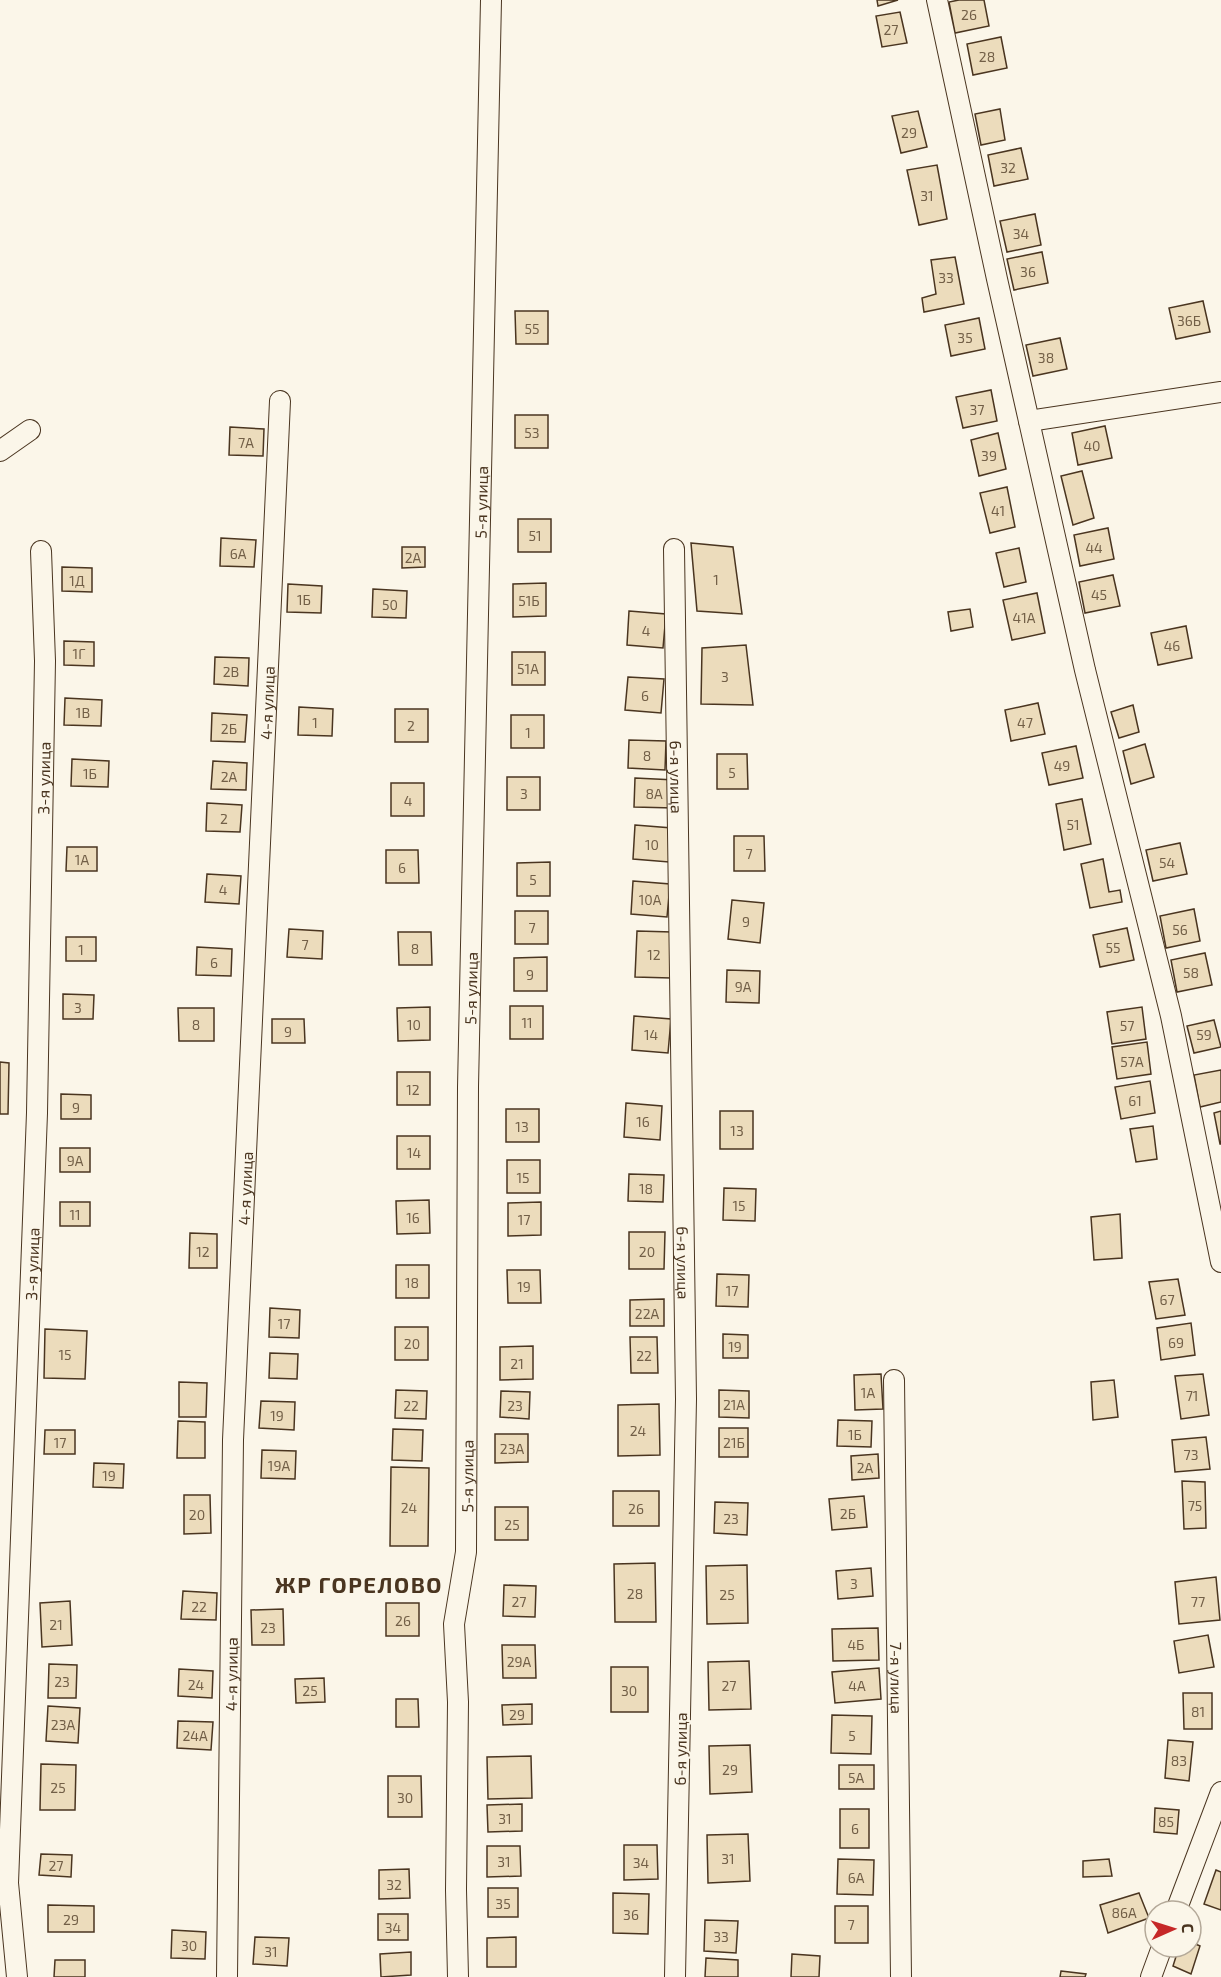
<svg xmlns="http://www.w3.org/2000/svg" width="1221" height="1977" font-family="'Exo 2',sans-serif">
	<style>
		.building { fill: #ecdcbc; stroke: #4a3520; stroke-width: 1.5 }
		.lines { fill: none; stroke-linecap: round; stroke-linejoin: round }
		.minor-casing { stroke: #4a3520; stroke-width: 22 }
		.minor { stroke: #fbf6e9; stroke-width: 20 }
		.labels { text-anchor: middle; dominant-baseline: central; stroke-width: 4.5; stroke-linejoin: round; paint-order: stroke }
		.number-label { font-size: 14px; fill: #725f47 }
		.street-label { font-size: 16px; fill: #4a3520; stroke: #fbf6e9 }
		.district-label { font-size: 22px; font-weight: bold; letter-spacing: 1.5px; fill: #4a3520; stroke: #fbf6e9 }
	</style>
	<rect width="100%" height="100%" fill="#fbf6e9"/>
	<g class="building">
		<path d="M877,0H898L878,6Z"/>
		<path d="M959,0H984L989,26L955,33L949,2Z"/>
		<path d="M900,12L907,43L882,47L876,16Z"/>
		<path d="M1001,37L1007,68L973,75L967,44Z"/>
		<path d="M1000,109L1005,140L981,145L975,114Z"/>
		<path d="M918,111L927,147L901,153L892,116Z"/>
		<path d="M1021,148L1028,179L994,186L988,155Z"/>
		<path d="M937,165L947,219L919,225L907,170Z"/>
		<path d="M1035,214L1041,245L1007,252L1000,221Z"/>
		<path d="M1042,252L1048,283L1014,290L1007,259Z"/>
		<path d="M955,257L964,304L924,312L922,298L936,294L931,260Z"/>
		<path d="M1203,301L1210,332L1176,339L1169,308Z"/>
		<path d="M515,311H548V344H516Z"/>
		<path d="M979,318L985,349L951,356L945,325Z"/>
		<path d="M1060,338L1067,369L1033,376L1026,345Z"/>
		<path d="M991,390L997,421L963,428L956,397Z"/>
		<rect x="515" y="415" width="33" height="33"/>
		<path d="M1105,426L1112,458L1078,465L1072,433Z"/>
		<path d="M230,427L264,429L263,456L229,455Z"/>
		<path d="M998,433L1006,469L979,476L971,440Z"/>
		<path d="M1082,471L1094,518L1073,525L1061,476Z"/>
		<path d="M1007,487L1015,527L990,533L980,493Z"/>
		<rect x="518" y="519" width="33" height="33"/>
		<path d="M1108,528L1114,559L1080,566L1074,535Z"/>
		<path d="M221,538L256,540L254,567L220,566Z"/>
		<path d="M691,543L733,547L742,614L697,611Z"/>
		<path d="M402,547H425V567L402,568Z"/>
		<path d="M1019,548L1026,582L1004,587L996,553Z"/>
		<path d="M62,567L92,568V592L62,591Z"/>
		<path d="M1113,575L1120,606L1085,613L1079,582Z"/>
		<path d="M546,583V616L513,617V584Z"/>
		<path d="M288,584L322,586L321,613L287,612Z"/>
		<path d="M373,589L407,591L406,618L372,617Z"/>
		<path d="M1037,593L1045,633L1012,640L1003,600Z"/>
		<path d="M970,609L973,627L951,631L948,612Z"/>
		<path d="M629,611L666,614L663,648L627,645Z"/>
		<path d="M1186,626L1192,658L1158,665L1151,633Z"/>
		<path d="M64,641L94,642V666L64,665Z"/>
		<path d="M746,645L753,705L701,704L702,648Z"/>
		<rect x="512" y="652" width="33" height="33"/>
		<path d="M215,657L249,658L248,686L214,684Z"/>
		<path d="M628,677L664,679L661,713L625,710Z"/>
		<path d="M65,698L102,700L101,726L64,725Z"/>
		<path d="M1038,703L1045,734L1011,741L1005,710Z"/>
		<path d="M1133,705L1139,732L1119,738L1111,712Z"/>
		<path d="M299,707L333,709L332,736L298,735Z"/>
		<rect x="395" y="709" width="33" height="33"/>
		<path d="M212,713L247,715L245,742L211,741Z"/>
		<rect x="511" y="715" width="33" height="33"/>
		<path d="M629,740L666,741L665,770L628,768Z"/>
		<path d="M1145,744L1154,777L1131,784L1123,751Z"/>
		<path d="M1076,746L1083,778L1049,785L1042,753Z"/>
		<path d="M717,754H747L748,789H717Z"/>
		<path d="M72,759L109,761L108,787L71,786Z"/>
		<path d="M213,761L247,763L246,790L211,789Z"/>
		<rect x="507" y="777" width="33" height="33"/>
		<path d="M635,778L675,780L674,808L634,807Z"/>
		<rect x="391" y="783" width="33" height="33"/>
		<path d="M1082,799L1091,844L1064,850L1056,804Z"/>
		<path d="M207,803L242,805L240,832L206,831Z"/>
		<path d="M635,825L672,828L669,862L633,859Z"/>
		<path d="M734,836H764L765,871H734Z"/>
		<path d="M1180,843L1187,874L1153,881L1146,850Z"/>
		<path d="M67,847H97V871H66Z"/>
		<path d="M386,850H418L419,883H386Z"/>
		<path d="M1103,859L1109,892L1120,890L1122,902L1090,908L1081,864Z"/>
		<path d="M550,862V896H517V863Z"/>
		<path d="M207,874L241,876L239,904L205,902Z"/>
		<path d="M633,881L670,884L667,917L631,914Z"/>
		<path d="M732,900L764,903L760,943L728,939Z"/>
		<path d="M1194,909L1200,941L1166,948L1160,916Z"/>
		<rect x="515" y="911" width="33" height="33"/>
		<path d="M1127,928L1134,960L1100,967L1093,935Z"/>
		<path d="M289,929L323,931L322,959L287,957Z"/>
		<path d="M637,931L672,932L671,978L635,977Z"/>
		<path d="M398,932H431L432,965H399Z"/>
		<rect x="66" y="937" width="30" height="24"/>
		<path d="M197,947L232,949L231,976L196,975Z"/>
		<path d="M1205,953L1212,985L1177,992L1171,960Z"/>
		<path d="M547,957V991H514V958Z"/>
		<path d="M727,970L760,971L759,1003L726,1002Z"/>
		<path d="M63,994L94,995L93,1019H63Z"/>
		<rect x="510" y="1006" width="33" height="33"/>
		<path d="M430,1007V1040L398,1041L397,1008Z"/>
		<path d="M1142,1007L1146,1039L1112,1044L1107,1012Z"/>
		<path d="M178,1008H214V1041H179Z"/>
		<path d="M634,1016L671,1019L668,1053L632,1050Z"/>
		<path d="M272,1019H304L305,1043H272Z"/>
		<path d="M1214,1020L1221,1047L1194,1053L1187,1026Z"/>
		<path d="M1147,1042L1151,1074L1117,1079L1112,1047Z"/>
		<path d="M0,1062L9,1063L8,1114H0Z"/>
		<path d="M1221,1070V1102L1200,1107L1194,1075Z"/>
		<rect x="397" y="1072" width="33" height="33"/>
		<path d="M1150,1081L1155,1113L1121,1119L1115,1087Z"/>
		<path d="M61,1094L91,1095V1119H61Z"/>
		<path d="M626,1103L662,1106L660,1140L624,1137Z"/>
		<rect x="506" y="1109" width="33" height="33"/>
		<rect x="720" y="1111" width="33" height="38"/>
		<path d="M1221,1111V1144H1220L1214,1113Z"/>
		<path d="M1153,1126L1157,1159L1136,1162L1130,1129Z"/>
		<rect x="397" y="1136" width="33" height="33"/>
		<rect x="60" y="1148" width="30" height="24"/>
		<rect x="507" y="1160" width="33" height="33"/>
		<path d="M629,1174L664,1175L663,1202L628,1201Z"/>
		<path d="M724,1188L756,1189L755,1221L723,1220Z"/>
		<path d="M429,1200L430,1233L397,1234L396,1201Z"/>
		<rect x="60" y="1202" width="30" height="24"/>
		<path d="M541,1202V1235L508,1236V1203Z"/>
		<path d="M1120,1214L1122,1258L1094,1260L1091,1217Z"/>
		<path d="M629,1232H665L664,1269H629Z"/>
		<path d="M190,1233L217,1234V1268H189Z"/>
		<rect x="396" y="1265" width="33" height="33"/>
		<path d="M507,1270H540L541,1303H508Z"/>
		<path d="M717,1274L749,1275L748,1307L716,1306Z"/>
		<path d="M1178,1279L1185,1315L1156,1319L1149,1282Z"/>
		<path d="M664,1299V1326H630V1300Z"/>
		<path d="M270,1308L300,1310L299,1338L269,1337Z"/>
		<path d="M1191,1323L1195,1355L1161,1360L1157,1328Z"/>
		<rect x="395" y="1327" width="33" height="33"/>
		<path d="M45,1329L87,1331L85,1379L44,1378Z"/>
		<path d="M723,1334L748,1335V1358H723Z"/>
		<path d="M630,1337H657L658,1373H631Z"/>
		<path d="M533,1346V1379L500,1380V1347Z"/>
		<path d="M270,1353L298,1354L297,1379L269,1378Z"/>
		<path d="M881,1374L883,1409L855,1410L854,1375Z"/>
		<path d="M1203,1374L1209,1415L1181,1419L1175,1376Z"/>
		<path d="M1114,1380L1118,1417L1093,1420L1091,1382Z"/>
		<path d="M179,1382L207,1383L206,1417H179Z"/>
		<path d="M396,1390L427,1391L426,1419L395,1418Z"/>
		<path d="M719,1390L749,1391V1418L719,1417Z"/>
		<path d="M501,1391L530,1392L529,1419L500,1417Z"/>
		<path d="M261,1401L295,1402L294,1430L259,1428Z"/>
		<path d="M659,1404L660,1455L618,1456V1405Z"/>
		<path d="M838,1420L872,1421L871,1447L837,1446Z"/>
		<path d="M178,1421L205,1422V1458H177Z"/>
		<rect x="719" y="1428" width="29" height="29"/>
		<path d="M393,1429L423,1430L422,1461L392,1460Z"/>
		<path d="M45,1430H75V1454H44Z"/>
		<path d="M495,1434H528V1462L495,1463Z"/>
		<path d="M1206,1437L1210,1469L1175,1472L1172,1440Z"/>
		<path d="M262,1450L296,1451L295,1479L261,1478Z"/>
		<path d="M878,1454L879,1478L852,1480L851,1456Z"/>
		<path d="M94,1463L124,1464L123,1488L93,1487Z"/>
		<path d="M391,1467L429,1468L428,1546H390Z"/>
		<path d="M1182,1481L1205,1482L1206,1528L1184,1529Z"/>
		<rect x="613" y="1491" width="46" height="35"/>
		<path d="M184,1495H210L211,1533L184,1534Z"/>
		<path d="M864,1496L867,1527L832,1530L829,1499Z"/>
		<path d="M715,1502L748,1503L747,1535L714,1533Z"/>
		<rect x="495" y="1507" width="33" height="33"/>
		<path d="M655,1563L656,1622H615L614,1564Z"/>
		<path d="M747,1565L748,1623L707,1624L706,1566Z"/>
		<path d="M871,1568L873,1596L838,1599L836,1571Z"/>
		<path d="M1216,1577L1220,1620L1179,1624L1175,1582Z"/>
		<path d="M504,1585L536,1586L535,1617L503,1616Z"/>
		<path d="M183,1591L217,1593L216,1620L181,1619Z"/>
		<path d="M70,1601L72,1645L42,1647L40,1603Z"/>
		<rect x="386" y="1603" width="33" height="33"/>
		<path d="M283,1609L284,1645H252L251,1610Z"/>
		<path d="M878,1628L879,1660L833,1661L832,1629Z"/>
		<path d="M1208,1635L1214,1667L1179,1673L1174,1641Z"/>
		<path d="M502,1645H535L536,1678H503Z"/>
		<path d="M749,1661L751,1709L709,1710L708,1662Z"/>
		<path d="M49,1664L77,1665L76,1698H48Z"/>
		<rect x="611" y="1667" width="37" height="45"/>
		<path d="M879,1668L881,1699L835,1703L832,1672Z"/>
		<path d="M179,1669L213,1671L212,1698L178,1696Z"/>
		<path d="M324,1678L325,1702L296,1703L295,1679Z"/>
		<path d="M1183,1693H1212V1729H1184Z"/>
		<path d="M396,1699H418L419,1727H396Z"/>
		<path d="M532,1704V1724L503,1725L502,1705Z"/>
		<path d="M48,1706L80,1708L78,1743L46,1741Z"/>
		<path d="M832,1715L872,1716L871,1754L831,1753Z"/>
		<path d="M178,1721L213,1722L211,1750L177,1748Z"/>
		<path d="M1168,1740L1193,1742L1189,1781L1165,1778Z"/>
		<path d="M750,1745L752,1792L710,1794L709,1746Z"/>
		<path d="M531,1756L532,1798L488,1799L487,1757Z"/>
		<path d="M41,1764L76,1765L75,1810H40Z"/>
		<rect x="839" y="1765" width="35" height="24"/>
		<path d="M388,1776H421L422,1817H388Z"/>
		<path d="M522,1804V1831L488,1832L487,1805Z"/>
		<path d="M1155,1808L1179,1810L1177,1834L1154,1832Z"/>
		<rect x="840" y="1809" width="29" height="39"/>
		<path d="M748,1834L750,1881L708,1883L707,1835Z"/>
		<path d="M624,1845H657L658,1879L624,1880Z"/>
		<path d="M487,1846H520L521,1876L487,1877Z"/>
		<path d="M41,1854L72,1855L71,1877L39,1875Z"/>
		<path d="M838,1859L874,1860L873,1895L837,1894Z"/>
		<path d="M1109,1859L1112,1876L1083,1877V1861Z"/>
		<path d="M409,1869L410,1898L379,1899V1870Z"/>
		<path d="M1216,1870L1221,1872V1910L1204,1904Z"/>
		<rect x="488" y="1888" width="30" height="29"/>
		<path d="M613,1893L649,1894L648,1934L613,1933Z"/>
		<path d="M1139,1893L1149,1918L1108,1933L1100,1905Z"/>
		<path d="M48,1905L94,1906V1932H48Z"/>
		<rect x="835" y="1906" width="33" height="37"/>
		<rect x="378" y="1914" width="30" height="26"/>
		<path d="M705,1920L738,1921L736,1953L704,1951Z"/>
		<path d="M172,1930L206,1932L205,1959L171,1958Z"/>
		<path d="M255,1937L289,1938L287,1966L253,1964Z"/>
		<path d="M516,1937V1967H487V1938Z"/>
		<path d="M1191,1942L1200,1946L1191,1974L1173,1966L1179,1947H1191Z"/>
		<path d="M411,1952V1975L381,1977L380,1954Z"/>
		<path d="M792,1954L820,1956L819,1977H791Z"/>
		<path d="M706,1958L738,1960V1977H705Z"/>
		<path d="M55,1960H85V1977H54Z"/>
		<path d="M1061,1971L1086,1974L1085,1977H1060Z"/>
	</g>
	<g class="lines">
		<g class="minor-casing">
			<g id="minor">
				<path d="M937,0L997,279L1085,670L1171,1016L1221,1262"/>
				<path d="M1029,421L1221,392"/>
				<path d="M0,451L30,430"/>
				<path id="s1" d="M674,549L686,1399L675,1977"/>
				<path id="s2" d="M894,1380L901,1977"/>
				<path d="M1176,1911L1221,1792"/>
				<path id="s3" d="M17,1977L8,1883L37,1113L45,661L41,551"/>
				<path id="s4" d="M227,1977L233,1440L280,401"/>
				<path id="s5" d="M458,1977L456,1890L458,1702L454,1624L466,1552L468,1087L491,0"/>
				<path d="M1151,1977L1162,1947"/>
			</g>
		</g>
		<use href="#minor" class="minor"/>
	</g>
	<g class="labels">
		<g class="number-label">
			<text x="969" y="14">26</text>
			<text x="891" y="29">27</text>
			<text x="987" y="56">28</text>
			<text x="909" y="132">29</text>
			<text x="1008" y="167">32</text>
			<text x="927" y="195">31</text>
			<text x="1021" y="233">34</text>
			<text x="1028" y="271">36</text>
			<text x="946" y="277">33</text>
			<text x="1189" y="320">36Б</text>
			<text x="532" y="328">55</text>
			<text x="965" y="337">35</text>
			<text x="1046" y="357">38</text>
			<text x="977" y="409">37</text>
			<text x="532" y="432">53</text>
			<text x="246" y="442">7А</text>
			<text x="1092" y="445">40</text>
			<text x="989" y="455">39</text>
			<text x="998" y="510">41</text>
			<text x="535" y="535">51</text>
			<text x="1094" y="547">44</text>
			<text x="238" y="553">6А</text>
			<text x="413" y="557">2А</text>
			<text x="716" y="579">1</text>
			<text x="77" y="580">1Д</text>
			<text x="1099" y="594">45</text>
			<text x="304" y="599">1Б</text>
			<text x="529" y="600">51Б</text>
			<text x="390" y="604">50</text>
			<text x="1024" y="617">41А</text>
			<text x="646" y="630">4</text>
			<text x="1172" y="645">46</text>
			<text x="79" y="653">1Г</text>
			<text x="528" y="668">51А</text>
			<text x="231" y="671">2В</text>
			<text x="725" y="676">3</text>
			<text x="645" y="695">6</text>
			<text x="83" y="712">1В</text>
			<text x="315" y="722">1</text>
			<text x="1025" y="722">47</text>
			<text x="411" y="725">2</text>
			<text x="229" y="728">2Б</text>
			<text x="528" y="732">1</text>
			<text x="647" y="755">8</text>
			<text x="1062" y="765">49</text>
			<text x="732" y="772">5</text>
			<text x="90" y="773">1Б</text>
			<text x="229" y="776">2А</text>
			<text x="524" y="793">3</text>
			<text x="654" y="793">8А</text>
			<text x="408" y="800">4</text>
			<text x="224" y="818">2</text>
			<text x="1073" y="824">51</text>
			<text x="652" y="844">10</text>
			<text x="749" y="853">7</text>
			<text x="82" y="859">1А</text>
			<text x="1167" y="862">54</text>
			<text x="402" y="867">6</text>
			<text x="533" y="879">5</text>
			<text x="223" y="889">4</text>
			<text x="650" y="899">10А</text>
			<text x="746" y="921">9</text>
			<text x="532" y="927">7</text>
			<text x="1180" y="929">56</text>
			<text x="305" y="944">7</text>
			<text x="1113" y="947">55</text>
			<text x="415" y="948">8</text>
			<text x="81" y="949">1</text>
			<text x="654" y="954">12</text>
			<text x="214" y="962">6</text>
			<text x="1191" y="972">58</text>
			<text x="530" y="974">9</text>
			<text x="743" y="986">9А</text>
			<text x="78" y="1007">3</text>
			<text x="527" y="1022">11</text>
			<text x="196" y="1024">8</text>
			<text x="414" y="1024">10</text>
			<text x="1127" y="1025">57</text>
			<text x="288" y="1031">9</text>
			<text x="651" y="1034">14</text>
			<text x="1204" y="1034">59</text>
			<text x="1132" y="1061">57А</text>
			<text x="413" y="1089">12</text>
			<text x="1135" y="1100">61</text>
			<text x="76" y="1107">9</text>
			<text x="643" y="1121">16</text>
			<text x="522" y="1126">13</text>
			<text x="737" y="1130">13</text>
			<text x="414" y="1152">14</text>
			<text x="75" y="1160">9А</text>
			<text x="523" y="1177">15</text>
			<text x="646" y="1188">18</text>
			<text x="739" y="1205">15</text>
			<text x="75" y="1214">11</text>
			<text x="413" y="1217">16</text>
			<text x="524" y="1219">17</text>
			<text x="203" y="1251">12</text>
			<text x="647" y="1251">20</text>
			<text x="412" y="1282">18</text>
			<text x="524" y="1286">19</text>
			<text x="732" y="1290">17</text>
			<text x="1167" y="1299">67</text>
			<text x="647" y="1313">22А</text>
			<text x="284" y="1323">17</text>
			<text x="1176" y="1342">69</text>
			<text x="412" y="1343">20</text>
			<text x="735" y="1346">19</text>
			<text x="65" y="1354">15</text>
			<text x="644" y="1355">22</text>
			<text x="517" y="1363">21</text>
			<text x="868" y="1392">1А</text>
			<text x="1192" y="1395">71</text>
			<text x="734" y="1404">21А</text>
			<text x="411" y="1405">22</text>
			<text x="515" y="1405">23</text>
			<text x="277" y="1415">19</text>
			<text x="638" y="1430">24</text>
			<text x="855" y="1434">1Б</text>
			<text x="60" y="1442">17</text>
			<text x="734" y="1442">21Б</text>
			<text x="512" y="1448">23А</text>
			<text x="1191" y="1454">73</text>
			<text x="279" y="1465">19А</text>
			<text x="865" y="1467">2А</text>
			<text x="109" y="1475">19</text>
			<text x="1195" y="1505">75</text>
			<text x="409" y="1507">24</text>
			<text x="636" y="1508">26</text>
			<text x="848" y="1513">2Б</text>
			<text x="197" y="1514">20</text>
			<text x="731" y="1518">23</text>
			<text x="512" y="1524">25</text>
			<text x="854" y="1583">3</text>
			<text x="635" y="1593">28</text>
			<text x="727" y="1594">25</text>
			<text x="519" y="1601">27</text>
			<text x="1198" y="1601">77</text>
			<text x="199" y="1606">22</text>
			<text x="403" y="1620">26</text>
			<text x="56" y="1624">21</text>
			<text x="268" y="1627">23</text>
			<text x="856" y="1644">4Б</text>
			<text x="519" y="1661">29А</text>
			<text x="62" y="1681">23</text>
			<text x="196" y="1684">24</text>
			<text x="729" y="1685">27</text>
			<text x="857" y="1685">4А</text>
			<text x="310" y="1690">25</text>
			<text x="629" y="1690">30</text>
			<text x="1198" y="1711">81</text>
			<text x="517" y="1714">29</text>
			<text x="63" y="1724">23А</text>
			<text x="195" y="1735">24А</text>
			<text x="852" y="1735">5</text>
			<text x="1179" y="1760">83</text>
			<text x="730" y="1769">29</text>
			<text x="856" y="1777">5А</text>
			<text x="58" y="1787">25</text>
			<text x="405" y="1797">30</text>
			<text x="505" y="1818">31</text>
			<text x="1166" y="1821">85</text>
			<text x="855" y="1828">6</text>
			<text x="728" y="1858">31</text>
			<text x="504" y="1861">31</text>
			<text x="641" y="1862">34</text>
			<text x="56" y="1865">27</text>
			<text x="856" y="1877">6А</text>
			<text x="394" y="1884">32</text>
			<text x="503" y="1903">35</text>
			<text x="1124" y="1912">86А</text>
			<text x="631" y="1914">36</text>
			<text x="71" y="1919">29</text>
			<text x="851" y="1924">7</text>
			<text x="393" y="1927">34</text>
			<text x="721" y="1936">33</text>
			<text x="189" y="1945">30</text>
			<text x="271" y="1951">31</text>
		</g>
		<g class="street-label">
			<text stroke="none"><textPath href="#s5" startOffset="1476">5-я улица</textPath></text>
			<text stroke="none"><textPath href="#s4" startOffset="1275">4-я улица</textPath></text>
			<text stroke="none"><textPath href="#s1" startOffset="228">6-я улица</textPath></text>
			<text stroke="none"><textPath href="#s3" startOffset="1200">3-я улица</textPath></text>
			<text stroke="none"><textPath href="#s5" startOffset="990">5-я улица</textPath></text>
			<text stroke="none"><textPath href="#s4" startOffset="789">4-я улица</textPath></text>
			<text stroke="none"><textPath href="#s1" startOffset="714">6-я улица</textPath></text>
			<text stroke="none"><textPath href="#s3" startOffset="714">3-я улица</textPath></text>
			<text stroke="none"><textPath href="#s5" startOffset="502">5-я улица</textPath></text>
			<text stroke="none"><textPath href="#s4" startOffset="303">4-я улица</textPath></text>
			<text stroke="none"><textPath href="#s2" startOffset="298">7-я улица</textPath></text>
			<text transform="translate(680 1749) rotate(-89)">6-я улица</text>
		</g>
		<g class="district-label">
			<text x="359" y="1584">ЖР ГОРЕЛОВО</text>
		</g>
	</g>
	<g transform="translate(1173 1929) rotate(87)"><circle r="28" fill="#fbf6e9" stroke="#b4a999" stroke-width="1.5"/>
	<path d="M0-4.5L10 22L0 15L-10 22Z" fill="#c62828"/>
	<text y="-9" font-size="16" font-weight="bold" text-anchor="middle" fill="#4a3520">С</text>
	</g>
</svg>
